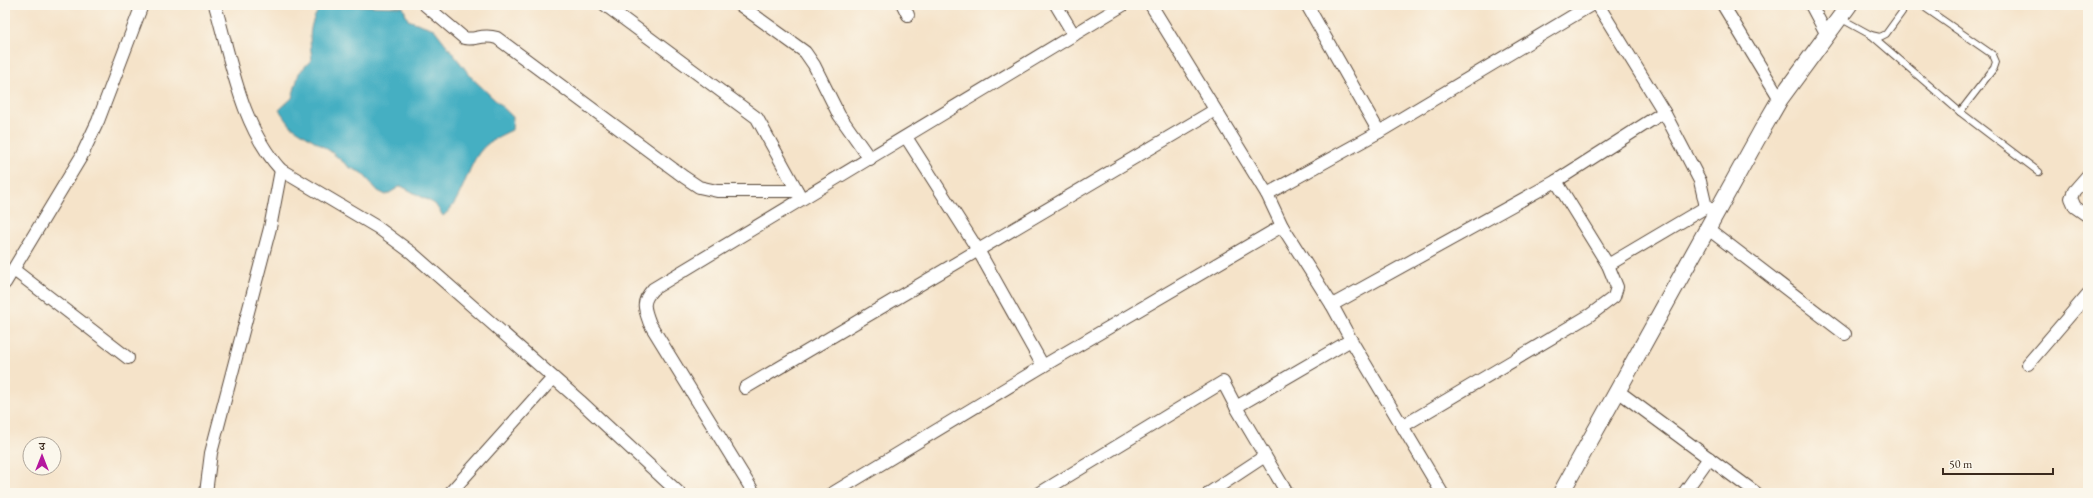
<svg xmlns="http://www.w3.org/2000/svg" width="2093" height="498" font-family="'EB Garamond','Noto Serif Devanagari',serif">
	<style>
		.water { fill: #44afc2; stroke: #406c70 }
		.lines { fill: none; stroke-linecap: round; stroke-linejoin: round }
		.service-casing { stroke: #574638; stroke-width: 8 }
		.minor-casing { stroke: #574638; stroke-width: 14 }
		.tertiary-casing { stroke: #574638; stroke-width: 18 }
		.service { stroke: #fff; stroke-width: 6 }
		.minor { stroke: #fff; stroke-width: 12 }
		.tertiary { stroke: #fff; stroke-width: 16 }
	</style>
	<rect width="100%" height="100%" fill="#fbf7ec"/>
	<filter id="ink" filterUnits="userSpaceOnUse"><feTurbulence type="fractalNoise" baseFrequency=".025" numOctaves="2"/><feDisplacementMap in="SourceGraphic" scale="8" xChannelSelector="R" yChannelSelector="G"/><feConvolveMatrix kernelMatrix="1 2 1 2 8 2 1 2 1" color-interpolation-filters="sRGB"/></filter>
	<filter id="wash" filterUnits="userSpaceOnUse"><feTurbulence type="fractalNoise" baseFrequency=".012" numOctaves="4" result="noise"/><feDisplacementMap in="SourceGraphic" scale="16" xChannelSelector="R" yChannelSelector="G"/><feGaussianBlur stdDeviation="0.9" result="paint"/><feColorMatrix in="noise" values="0 0 0 0 0 0 0 0 0 0 0 0 0 0 0 0 0 1.4 0 .05"/><feComposite in="paint" operator="in"/></filter>
	<g filter="url(#wash)">
		<rect width="100%" height="100%" fill="#f5e3c9"/>
		<path class="water" d="M322,5L403,7L408,20L434,29L472,78L513,117L512,130C499,136 487,142 479,153C466,171 461,203 443,216L435,204L401,186L386,195L378,191L362,173L349,167L330,151L291,126L279,110L292,98L299,73L312,59C309,38 308,23 322,5Z"/>
	</g>
	<g filter="url(#ink)">
		<g class="lines">
			<g class="service-casing">
				<g id="service">
					<path d="M1921,5L1993,55L1996,62L1994,68L1960,112"/>
					<path d="M1840,18L1871,35L1880,37L1886,34L1902,12L1904,5"/>
					<path d="M1871,35L1960,112L2039,172"/>
				</g>
			</g>
			<g class="minor-casing">
				<g id="minor">
					<path d="M215,5C231,60 241,127 281,170L377,227L412,253L580,401L679,493"/>
					<path d="M425,5L464,38C476,41 481,33 497,38L684,177L699,187L717,191H797"/>
					<path d="M605,5L757,118L800,196"/>
					<path d="M740,5L805,52L814,65L839,115L870,159"/>
					<path d="M903,5L908,15"/>
					<path d="M1056,5L1074,35"/>
					<path d="M1151,5L1267,194L1282,226L1332,305L1351,340L1442,493"/>
					<path d="M1307,5L1379,132"/>
					<path d="M1723,5L1780,99"/>
					<path d="M1811,5L1827,35"/>
					<path d="M1664,112L1700,181L1706,207L1716,211"/>
					<path d="M906,137L978,250L1043,366"/>
					<path d="M2088,175L2074,191L2071,198L2075,207L2088,216"/>
					<path d="M1267,194L1379,132L1591,5"/>
					<path d="M1707,228L1845,334"/>
					<path d="M1608,265L1706,207"/>
					<path d="M14,270L128,358"/>
					<path d="M5,283L81,157L98,121L142,5"/>
					<path d="M1332,305L1556,181L1664,112L1598,5"/>
					<path d="M2028,364L2088,294"/>
					<path d="M745,388L1215,110"/>
					<path d="M1618,391L1756,493"/>
					<path d="M1236,407L1287,493"/>
					<path d="M1403,426L1590,315L1614,297L1617,287L1608,265L1556,181"/>
					<path d="M206,493L211,453L270,228L281,170"/>
					<path d="M450,493L553,378"/>
					<path d="M754,493L650,324C644,308 641,302 653,289L1123,5"/>
					<path d="M833,493L1043,366L1282,226"/>
					<path d="M1040,493L1223,382L1236,407L1351,340"/>
					<path d="M1209,493L1265,456"/>
					<path d="M1684,493L1709,458"/>
				</g>
			</g>
			<g class="tertiary-casing">
				<path id="tertiary" d="M1561,493L1762,130L1780,99L1849,5"/>
			</g>
			<use href="#service" class="service"/>
			<use href="#minor" class="minor"/>
			<use href="#tertiary" class="tertiary"/>
		</g>
	</g>
	<rect width="2093" height="498" fill="none" stroke="#fbf7ec" stroke-width="20"/>
	<g transform="translate(42 456)"><circle r="19" fill="#fbf7ec" stroke="#aea59a"/>
	<path d="M0-3L7 15L0 10L-7 15Z" fill="#b5179e"/>
	<text y="-6" font-size="11" font-weight="bold" text-anchor="middle" fill="#3b2a1e">उ</text>
	</g>
	<path d="M1943 468v6h110v-6" fill="none" stroke="#3b2a1e" stroke-width="2"/>
	<text x="1949" y="468" font-size="12" fill="#3b2a1e" stroke="#fbf7ec" stroke-width="3" paint-order="stroke">50 m</text>
</svg>
